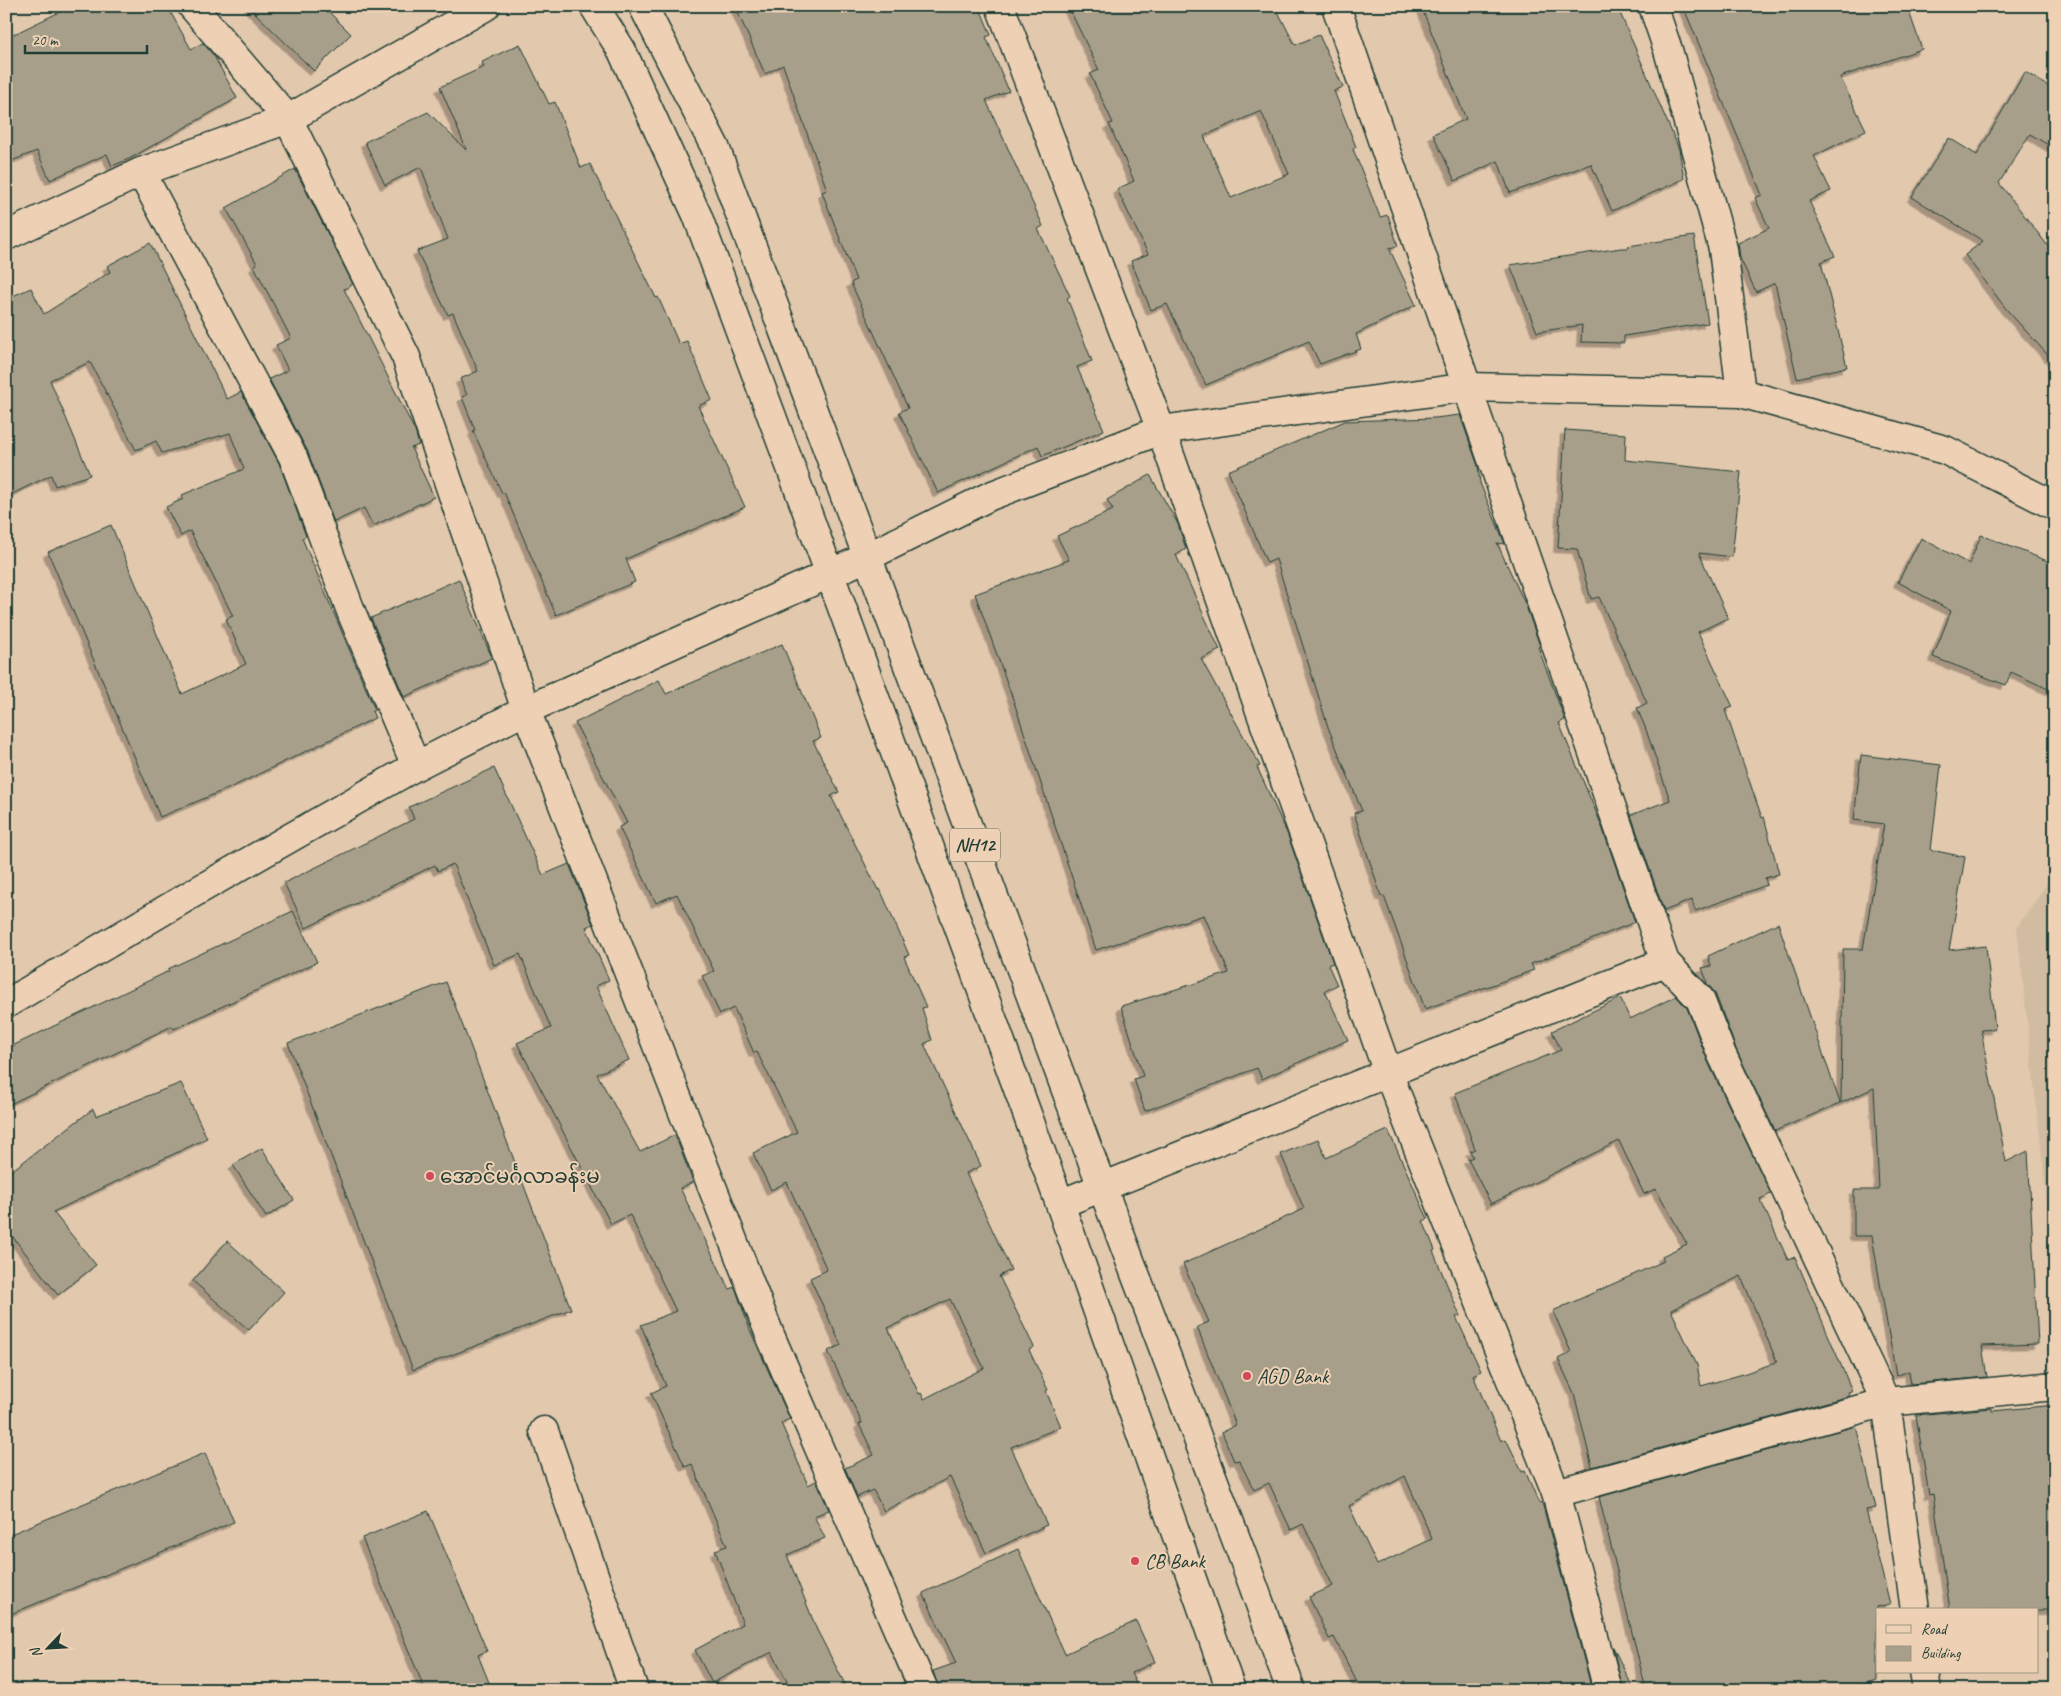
<svg xmlns="http://www.w3.org/2000/svg" width="2061" height="1696" font-family="Caveat,'Noto Sans Myanmar',sans-serif">
	<style>
		.built { fill: #d1bca2 }
		.building { fill: #a89f8a; stroke: #1f3d34; fill-rule: evenodd; filter: url(#shadow) }
		.lines { fill: none; stroke-linecap: round; stroke-linejoin: round }
		.minor-casing { stroke: #1f3d34; stroke-width: 31 }
		.highway-casing { stroke: #1f3d34; stroke-width: 31 }
		.minor { stroke: #eed1b5; stroke-width: 28 }
		.highway { stroke: #eed1b5; stroke-width: 28 }
		.poi-dot { fill: #d1495b; stroke: #eed1b5; stroke-width: 2 }
		.labels { text-anchor: middle; dominant-baseline: central; stroke-width: 4; stroke-linejoin: round; paint-order: stroke }
		.shield { fill: #eed1b5; stroke: #5d695b; stroke-width: 1 }
		.shield-label { font-size: 19px; font-weight: bold; fill: #1f3d34 }
		.poi-label { font-size: 20px; fill: #1f3d34; stroke: #eed1b5; text-anchor: start }
	</style>
	<defs>
		<filter id="shadow"><feDropShadow dx="-4.5" dy="4.5" stdDeviation="0" flood-color="#0004"/></filter>
	</defs>
	<rect width="100%" height="100%" fill="#e2c8ad"/>
	<filter id="ink" filterUnits="userSpaceOnUse"><feTurbulence type="fractalNoise" baseFrequency=".02" numOctaves="2"/><feDisplacementMap in="SourceGraphic" scale="10" xChannelSelector="R" yChannelSelector="G"/><feConvolveMatrix kernelMatrix="1 2 1 2 8 2 1 2 1" color-interpolation-filters="sRGB"/></filter>
	<g filter="url(#ink)">
		<path class="built" d="M2055,872V1276L2017,927Z"/>
		<g class="building">
			<path d="M72,6H167L191,49L203,43L214,56L237,98L129,159L112,166L107,154L50,180L37,151L6,163V38Z"/>
			<path d="M248,6H323L351,34L314,71Z"/>
			<path d="M735,6H979L991,35L986,37L1009,91L986,100L1043,226L1038,229L1070,296L1067,298L1092,361L1077,367L1104,430L1042,456L1038,446L938,493L899,412L908,408L851,283L856,280L822,192L827,190L783,65L765,74Z"/>
			<path d="M1068,6H1275L1295,45L1319,35L1343,87L1334,91L1356,147L1353,149L1380,217L1388,215L1398,246L1389,248L1416,305L1356,334L1361,349L1320,364L1309,341L1206,385L1167,304L1151,310L1131,261L1148,254L1117,189L1134,181L1109,124L1113,123L1090,74L1099,70ZM1261,111L1289,174L1231,198L1204,136Z"/>
			<path d="M1421,6H1617L1679,149L1684,179L1612,211L1591,164L1510,193L1498,161L1455,181L1433,134L1466,119Z"/>
			<path d="M1683,6H1907L1922,49L1840,77L1866,130L1814,156L1831,191L1809,201L1835,256L1821,262L1847,367L1797,378L1775,283L1756,292L1740,258L1738,243L1769,228L1755,198L1762,195Z"/>
			<path d="M520,44L549,104L555,102L581,168L590,164L656,298L658,297L679,344L687,341L712,400L698,406L745,507L626,559L635,582L556,615L504,492L502,493L473,431L475,430L462,397L467,395L460,379L478,371L453,313L448,315L417,251L448,239L421,167L385,185L365,142L428,112L467,151L440,87L484,67L482,62Z"/>
			<path d="M2025,72L2055,90V149L2030,134L1999,183L2055,255V363L2007,310L1965,255L1983,241L1912,197L1949,138L1977,155Z"/>
			<path d="M295,169L353,284L344,289L415,431L419,445L411,448L434,497L373,526L364,508L334,522L307,450L269,379L288,370L276,345L291,338L254,266L257,264L226,208Z"/>
			<path d="M1694,236L1708,323L1624,336V343L1581,342L1582,325L1537,332L1510,265L1621,248H1629L1628,246Z"/>
			<path d="M150,243L227,399L241,392L279,463L306,536L302,538L375,710L372,711L375,718L234,786L160,817L48,552L111,525L182,694L246,664L226,619L233,616L190,531L181,536L166,507L183,499L182,495L244,469L230,433L162,453L156,441L136,450L90,362L50,380L90,475L55,486L51,475L6,497V299L31,288L44,314L110,272L107,266Z"/>
			<path d="M1460,415L1478,466L1480,483L1505,544L1497,543L1526,606L1540,646L1538,647L1565,720L1559,723L1601,824L1635,922L1531,964L1534,970L1425,1009L1384,896H1381L1354,813L1362,811L1328,727L1276,559L1267,563L1228,471L1345,421L1435,418Z"/>
			<path d="M1565,430L1626,434L1625,460L1741,472L1732,557L1699,553L1728,618L1698,632L1733,707L1725,710L1762,818L1764,817L1779,874L1765,878L1767,885L1695,911L1692,900L1664,911L1631,815L1670,800L1645,727L1637,708L1647,703L1599,597L1591,599L1577,549L1558,548Z"/>
			<path d="M1150,475L1178,524L1186,549L1176,555L1220,650L1201,659L1260,766L1257,767L1287,833L1333,963L1328,965L1337,985L1325,991L1348,1040L1262,1079L1257,1068L1145,1111L1134,1079L1143,1076L1121,1006L1229,973L1204,915L1096,950L1014,702L975,594L1069,560L1057,536L1113,510L1107,500Z"/>
			<path d="M1981,535L2055,564V692L2011,672L2006,685L1933,657L1951,611L1898,582L1921,538L1969,564Z"/>
			<path d="M459,579L492,658L404,697L371,618Z"/>
			<path d="M782,644L821,738L813,741L839,792L831,796L878,890L880,889L909,955L904,957L926,1007L922,1008L932,1040L924,1044L981,1166L966,1173L1011,1270L999,1276L1034,1347L1029,1350L1048,1390L1046,1391L1061,1427L1011,1447L1047,1525L986,1553L950,1477L884,1511L873,1490L857,1497L845,1468L874,1455L859,1424L862,1423L828,1351L841,1345L810,1278L827,1270L787,1182L771,1190L753,1153L797,1132L757,1052L754,1053L734,1008L720,1014L702,976L714,971L677,894L656,903L619,827L627,823L575,723L659,680L666,694ZM950,1299L984,1368L924,1399L921,1393L919,1394L888,1328Z"/>
			<path d="M1861,755L1941,765L1931,850L1965,857L1949,950L1986,946L1995,1029L1981,1030L2006,1162L2028,1151L2038,1344L1982,1346L1987,1377L1911,1384L1909,1371L1896,1376L1872,1236H1854V1190H1879L1874,1088L1841,1103L1843,949H1863L1884,824L1854,820Z"/>
			<path d="M494,768L543,875L569,864L593,924L586,927L609,980L596,986L629,1060L597,1074L640,1152L675,1135L693,1182L680,1188L729,1289L735,1287L750,1330L790,1419L781,1423L808,1485L816,1481L829,1510L814,1516L825,1538L787,1555L817,1630L848,1690H792L772,1652L712,1683L695,1650L743,1624L715,1550L727,1546L692,1464L685,1467L651,1393L666,1386L641,1325L676,1311L630,1215L611,1224L517,1043L551,1028L520,954L494,965L453,864L438,871L435,865L306,928L284,883L414,819L409,807Z"/>
			<path d="M293,911L317,962L174,1029L172,1026L6,1106V1049L169,971L168,969Z"/>
			<path d="M1778,923L1840,1103L1775,1131L1736,1049L1715,993L1706,982L1707,981L1702,968L1711,966L1708,956Z"/>
			<path d="M446,982L571,1309L413,1370L288,1043Z"/>
			<path d="M1676,996L1687,1008L1708,1062L1771,1194L1760,1199L1788,1260L1795,1257L1852,1391L1848,1392L1849,1396L1592,1467L1574,1393L1558,1359L1571,1352L1553,1311L1664,1261L1662,1256L1687,1244L1656,1189L1644,1194L1619,1141L1491,1204L1468,1159L1473,1157L1470,1151L1475,1149L1455,1093L1561,1050L1552,1031L1620,998L1630,1019ZM1741,1276L1777,1362L1743,1374L1701,1386L1697,1365L1671,1310Z"/>
			<path d="M181,1083L207,1138L53,1212L96,1265L58,1295L6,1228V1175L93,1109L96,1116Z"/>
			<path d="M1388,1130L1428,1219L1423,1221L1435,1250L1433,1251L1460,1316L1456,1317L1481,1371L1473,1375L1501,1441L1506,1439L1522,1472L1525,1471L1539,1503L1541,1502L1543,1506L1592,1690H1361L1334,1637L1329,1639L1309,1597L1333,1586L1303,1524L1291,1530L1269,1483L1254,1490L1239,1460L1234,1461L1222,1432L1236,1425L1197,1327L1209,1322L1183,1264L1304,1209L1281,1154L1318,1139L1326,1158ZM1405,1476L1432,1539L1377,1565L1349,1506Z"/>
			<path d="M262,1148L294,1200L266,1217L233,1165Z"/>
			<path d="M227,1241L284,1292L249,1330L193,1281Z"/>
			<path d="M2055,1405V1610H1950L1933,1494L1929,1495L1916,1415L1992,1408V1411Z"/>
			<path d="M1856,1426L1876,1508L1866,1510L1890,1604L1877,1607V1680L1839,1690H1646L1599,1497Z"/>
			<path d="M205,1453L234,1522L6,1616V1536Z"/>
			<path d="M428,1511L487,1651L478,1655L492,1690H425L362,1538Z"/>
			<path d="M1018,1549L1065,1654L1136,1621L1155,1662L1131,1673L1139,1690H939L933,1671L956,1663L923,1593Z"/>
			<path d="M1613,1647L1634,1690H1623Z"/>
			<path d="M904,1682L907,1690H893L892,1687Z"/>
		</g>
		<g class="lines">
			<g class="minor-casing">
				<g id="minor">
					<path d="M192,6L288,119L406,357L526,710L770,1335L924,1690"/>
					<path d="M1000,6L1161,430L1388,1073L1556,1493L1608,1690"/>
					<path d="M1336,6L1665,962L1700,999L1722,1055L1886,1402L1915,1610"/>
					<path d="M1653,6L1668,50L1723,249L1741,393"/>
					<path d="M141,172L293,457L352,614L416,766"/>
					<path d="M6,236L141,172L288,119L486,6"/>
					<path d="M6,1004L197,891L416,766L526,710L867,557L990,496L1161,430L1468,387L1741,393L1945,450L2055,506"/>
					<path d="M1060,1204L1665,962"/>
					<path d="M544,1431L634,1690"/>
					<path d="M1556,1493L1886,1402L2055,1386"/>
					<path d="M1924,1672L1927,1690"/>
				</g>
			</g>
			<g class="highway-casing">
				<g id="highway">
					<path d="M594,6L622,51L697,215L791,468L1060,1204L1231,1690"/>
					<path d="M643,6L715,147L1102,1187L1244,1560L1291,1690"/>
				</g>
			</g>
			<use href="#minor" class="minor"/>
			<use href="#highway" class="highway"/>
		</g>
	</g>
	<g class="poi-dot">
		<circle cx="430" cy="1176" r="5"/>
		<circle cx="1247" cy="1376" r="5"/>
		<circle cx="1135" cy="1561" r="5"/>
	</g>
	<g class="labels">
		<rect class="shield" x="950" y="828.5" width="50" height="33" rx="4"/>
		<g class="shield-label">
			<text x="975" y="845">NH12</text>
		</g>
		<g class="poi-label">
			<text x="440" y="1176">အောင်မင်္ဂလာခန်းမ</text>
			<text x="1257" y="1376">AGD Bank</text>
			<text x="1145" y="1561">CB Bank</text>
		</g>
	</g>
	<rect width="2061" height="1696" fill="none" stroke="#eed1b5" stroke-width="25"/>
	<rect x="12" y="12" width="2036" height="1671" fill="none" stroke="#1f3d34" stroke-width="2" filter="url(#ink)"/>
	<rect x="1876" y="1608" width="162" height="65" fill="#eed1b5" stroke="#9b9681"/>
	<rect x="1886" y="1625" width="25" height="8" fill="#eed1b5" stroke="#9b9681"/>
	<text x="1921" y="1634" font-size="15" fill="#1f3d34">Road</text>
	<rect x="1886" y="1646" width="25" height="15" fill="#a89f8a" stroke="#9b9681"/>
	<text x="1921" y="1658" font-size="15" fill="#1f3d34">Building</text>
	<g transform="translate(48 1648) rotate(245)" stroke="#eed1b5" stroke-width="4" paint-order="stroke">
	<path d="M0-4L9 19L0 12L-9 19Z" fill="#1f3d34"/>
	<text y="-8" font-size="14" font-weight="bold" text-anchor="middle" fill="#1f3d34">N</text>
	</g>
	<path d="M25 45v8h122v-8" fill="none" stroke="#1f3d34" stroke-width="2.5"/>
	<text x="32" y="45" font-size="15" fill="#1f3d34" stroke="#eed1b5" stroke-width="4" paint-order="stroke">20 m</text>
</svg>
